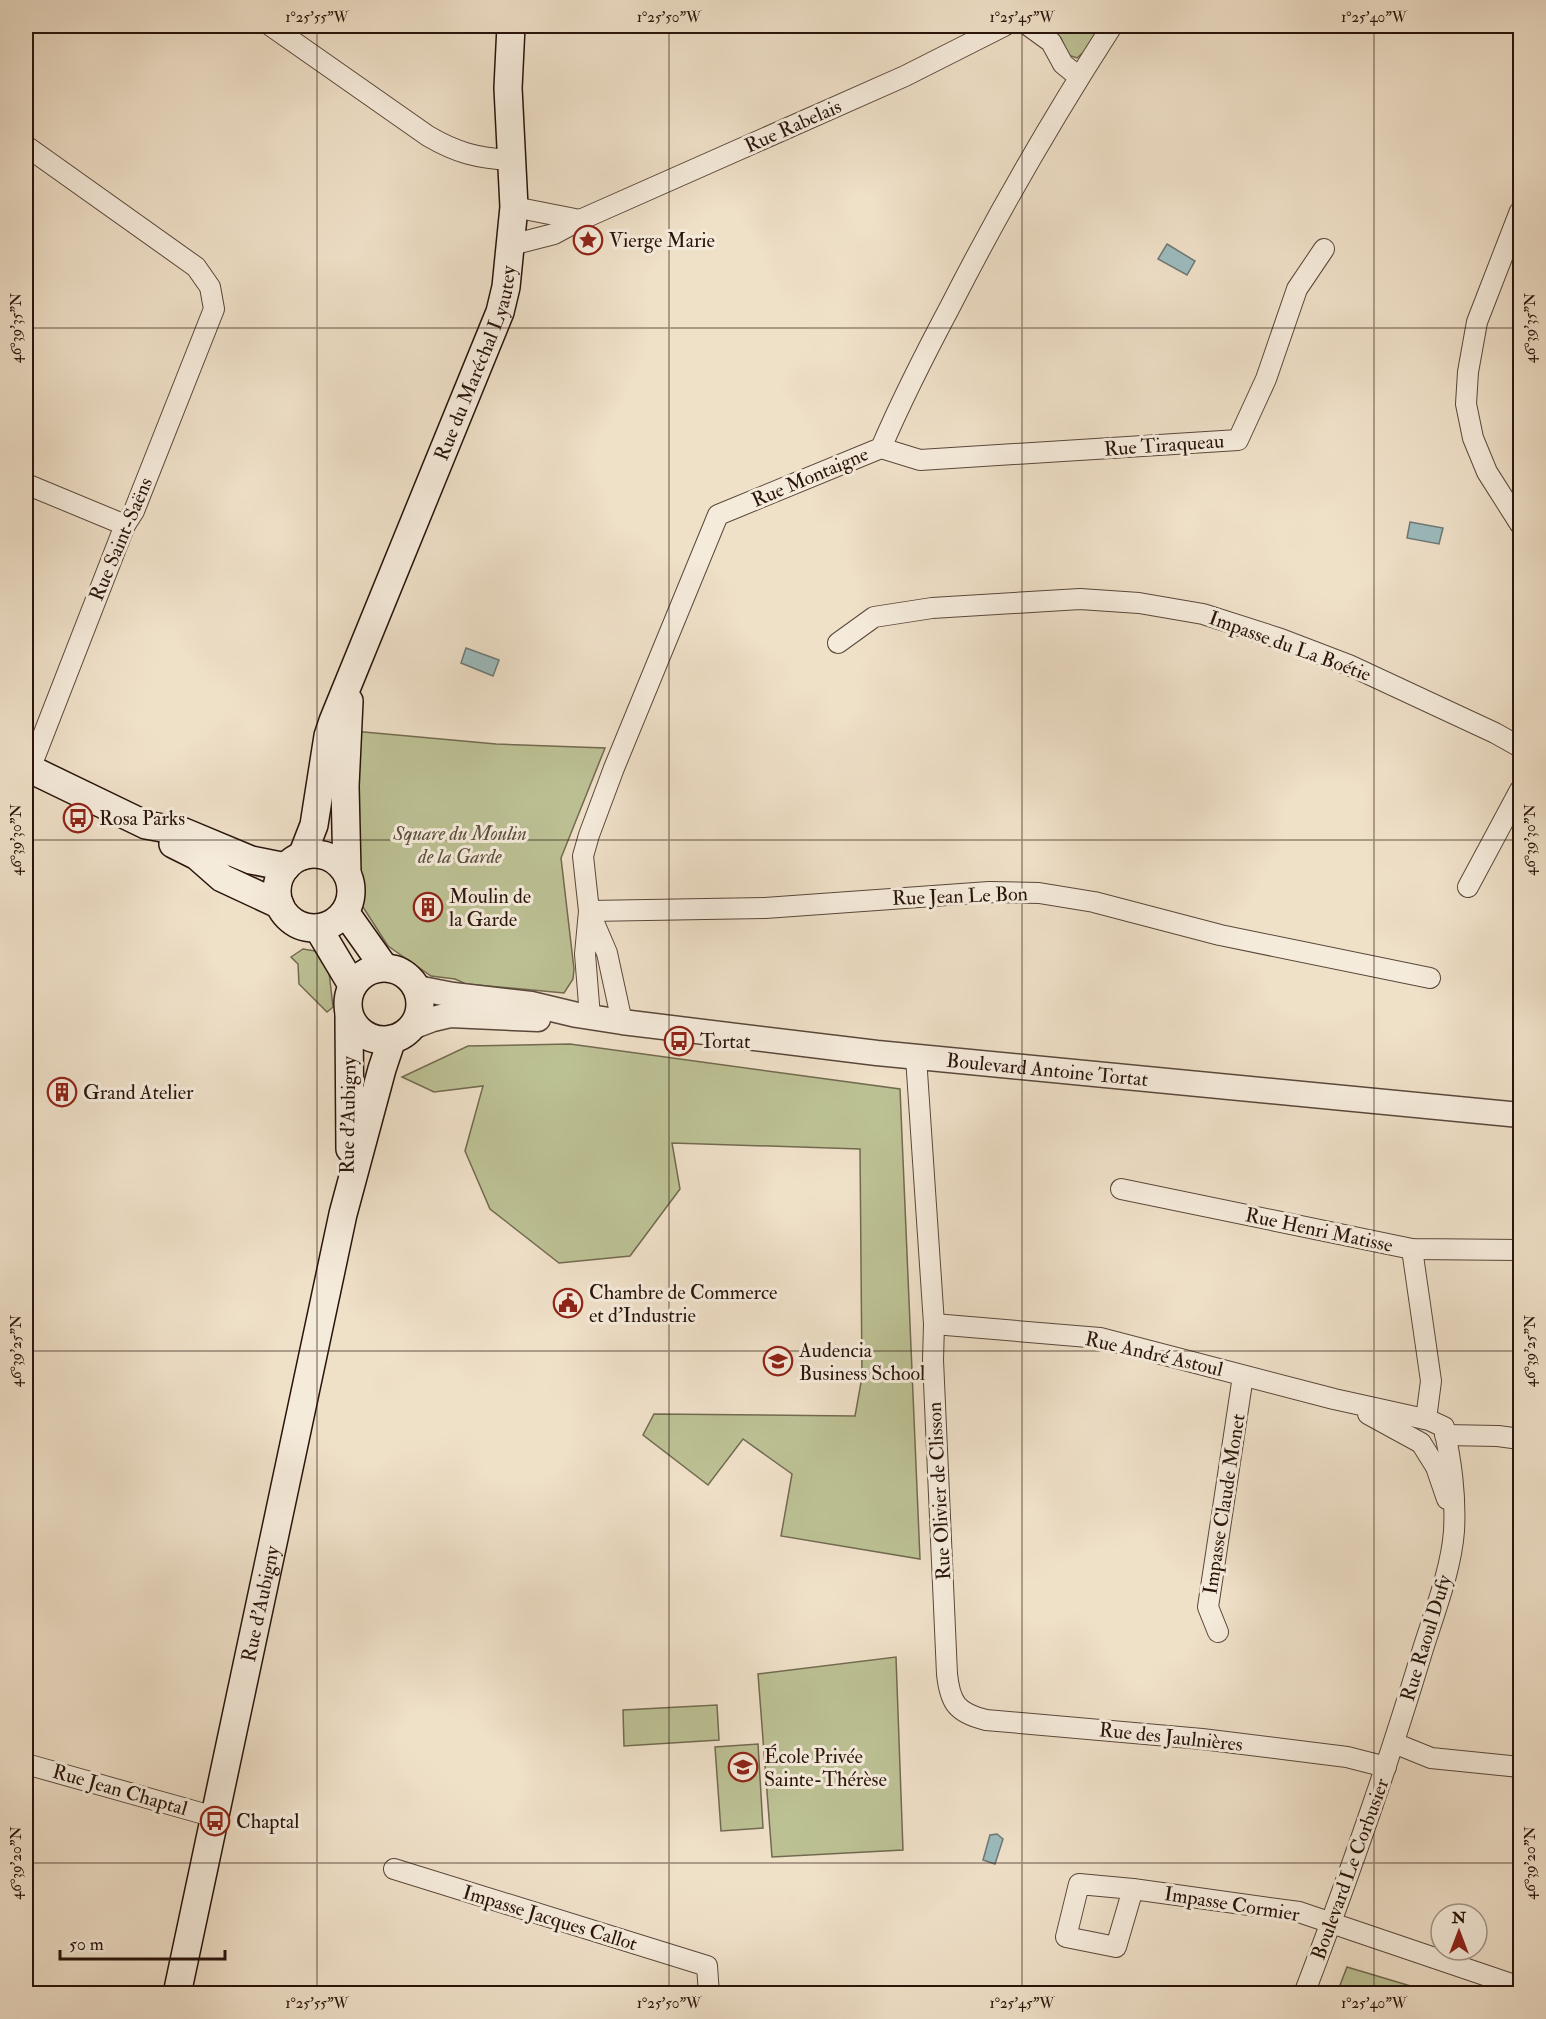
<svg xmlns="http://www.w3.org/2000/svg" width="1546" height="2019" font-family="'IM FELL Double Pica',serif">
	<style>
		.green { fill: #bcc194; stroke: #726a50; stroke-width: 1.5 }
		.water { fill: #9cbbbe; stroke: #6e7876; stroke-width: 1.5 }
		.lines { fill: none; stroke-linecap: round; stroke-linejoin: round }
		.minor-casing { stroke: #5a473a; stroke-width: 22 }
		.tertiary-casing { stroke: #5a473a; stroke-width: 27 }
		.secondary-casing { stroke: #29140b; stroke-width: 30 }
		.minor { stroke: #f5ebdb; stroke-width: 20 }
		.tertiary { stroke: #f5ebdb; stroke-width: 24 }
		.secondary { stroke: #f5ebdb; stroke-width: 27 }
		.ticks { fill: none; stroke: #29140b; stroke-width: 1.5; stroke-opacity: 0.45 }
		.labels { text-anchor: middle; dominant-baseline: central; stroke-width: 6; stroke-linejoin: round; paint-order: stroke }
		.street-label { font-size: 20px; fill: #29140b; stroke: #f5ebdb }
		.poi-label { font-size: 20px; fill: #29140b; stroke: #f5ebdb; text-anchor: start }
		.park-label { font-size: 20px; font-style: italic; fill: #5c513b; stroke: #f5ebdb }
		.neatline { fill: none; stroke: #29140b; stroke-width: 2 }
		.ticks-label { font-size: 15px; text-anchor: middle; fill: #29140b }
	</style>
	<rect width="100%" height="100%" fill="#efe0c8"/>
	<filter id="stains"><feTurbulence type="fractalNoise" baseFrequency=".00333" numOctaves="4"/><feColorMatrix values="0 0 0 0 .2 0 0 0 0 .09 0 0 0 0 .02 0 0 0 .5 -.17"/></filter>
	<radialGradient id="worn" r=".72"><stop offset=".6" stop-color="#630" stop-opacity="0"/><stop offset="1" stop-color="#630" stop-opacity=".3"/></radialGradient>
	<g class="green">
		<path d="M1044,26H1100L1086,50L1077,58L1068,55L1061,38Z"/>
		<path d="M353,731L496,744L605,748L561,858L574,969L573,979L564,993L466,984L455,979L431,976L388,946L361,904L362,881L356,852Z"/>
		<path d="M303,949L315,951L329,972L333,1007L327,1012L299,984L298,964L291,957Z"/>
		<path d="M570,1044L900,1089L920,1559L781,1536L792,1474L743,1439L708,1485L643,1435L654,1414L855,1416L862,1377L860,1149L672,1143L680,1189L630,1256L559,1263L490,1209L465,1151L483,1086L434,1092L402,1077L468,1046Z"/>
		<path d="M896,1657L903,1850L772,1857L758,1674Z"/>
		<path d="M717,1705L719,1740L624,1746L623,1710Z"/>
		<path d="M758,1744L763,1828L721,1831L715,1747Z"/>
		<path d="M1347,1967L1434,1993H1337Z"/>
	</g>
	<g class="water">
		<path d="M1167,244L1195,261L1187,275L1158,259Z"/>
		<path d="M1410,522L1443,528L1439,544L1407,538Z"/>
		<path d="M466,648L499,660L493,676L461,663Z"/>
		<path d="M997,1834L1003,1839L995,1864L983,1860L990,1835Z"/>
	</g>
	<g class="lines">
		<g class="minor-casing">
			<g id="minor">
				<path d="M271,26L428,136C457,153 477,158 511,160"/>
				<path d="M1029,26L1051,42L1063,64L1079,77"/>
				<path d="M1112,26C1054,116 1000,209 951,305C926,352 902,399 881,448L718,515L614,768L589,835L583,856L589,911L765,908L989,892L1039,893L1094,902L1220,935L1430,978"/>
				<path d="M26,146L196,267L210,287L214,309L134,511L125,525L30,769"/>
				<path d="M514,207L580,220"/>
				<path d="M1520,211L1477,322L1468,372L1466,404L1473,438L1487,472L1520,524"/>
				<path d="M511,245L554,234L580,220L905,76L1004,26"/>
				<path d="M881,448L920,460L1238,440L1266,379L1297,289L1324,249"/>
				<path d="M26,484L125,525"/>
				<path d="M838,643L874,617L932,608L1080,599L1139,603L1203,614L1281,639L1349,665L1495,733L1520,747"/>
				<path d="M1468,887L1520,790"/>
				<path d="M590,1017L585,954L589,911L607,953L622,1022"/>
				<path d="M916,1057L934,1324L933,1360L947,1674C950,1703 957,1713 986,1720L1202,1739L1347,1757L1386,1767"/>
				<path d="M1121,1189L1412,1249L1520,1250"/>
				<path d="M1412,1249L1431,1381L1426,1419"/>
				<path d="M934,1324L1100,1338L1334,1399L1429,1420L1444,1427C1451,1462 1456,1494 1454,1531C1451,1573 1431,1621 1419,1662C1385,1774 1346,1884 1304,1994"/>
				<path d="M1368,1414L1421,1443L1436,1467L1447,1499"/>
				<path d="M1445,1435L1498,1436L1520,1439"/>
				<path d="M1218,1632L1208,1607L1243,1376"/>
				<path d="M1394,1743L1431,1758L1520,1767"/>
				<path d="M26,1764L215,1817"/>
				<path d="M394,1869L707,1966L709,1994"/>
				<path d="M1133,1889L1116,1947L1066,1937L1079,1884L1133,1889L1299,1912L1520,1987"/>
			</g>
		</g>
		<g class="tertiary-casing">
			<g id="tertiary">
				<path id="s1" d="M417,988L453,995L531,1004L577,1015L622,1022L877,1053L1520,1115"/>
				<path d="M412,1027L433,1019L450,1015L538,1019"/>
			</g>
		</g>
		<g class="secondary-casing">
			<g id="secondary">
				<path d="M26,767L146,825L184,832L251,860L286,867"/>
				<path d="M173,844L197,856L222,878L280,905"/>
				<circle cx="314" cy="891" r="37"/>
				<path id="s2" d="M302,856L314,825L328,736L333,721L500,312L506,287L514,207L508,88L511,26"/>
				<path d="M347,873L345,786L349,701"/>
				<path d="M345,912L384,967"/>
				<path d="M318,928L352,985"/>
				<circle cx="384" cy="1004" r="36"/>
				<path d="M349,1015L350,1149"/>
				<path id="s3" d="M177,1994L343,1214L382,1069L392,1039"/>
			</g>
		</g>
		<use href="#minor" class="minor"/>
		<use href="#tertiary" class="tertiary"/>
		<use href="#secondary" class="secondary"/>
	</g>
	<path class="ticks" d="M317,26V1994M669,26V1994M1022,26V1994M1374,26V1994M26,328H1520M26,840H1520M26,1351H1520M26,1863H1520"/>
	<defs>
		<g id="sight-ring" transform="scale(1.5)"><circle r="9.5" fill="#f5ebdb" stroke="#8f2418" stroke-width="1.5"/><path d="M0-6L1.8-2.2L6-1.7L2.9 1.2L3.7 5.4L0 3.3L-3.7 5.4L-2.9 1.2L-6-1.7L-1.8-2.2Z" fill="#8f2418"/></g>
		<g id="bus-ring" transform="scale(1.5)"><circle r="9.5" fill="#f5ebdb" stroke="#8f2418" stroke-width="1.5"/><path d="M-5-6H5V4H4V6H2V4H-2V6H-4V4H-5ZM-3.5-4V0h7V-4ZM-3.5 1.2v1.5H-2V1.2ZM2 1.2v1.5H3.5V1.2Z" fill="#8f2418"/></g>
		<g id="building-ring" transform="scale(1.5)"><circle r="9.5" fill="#f5ebdb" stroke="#8f2418" stroke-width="1.5"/><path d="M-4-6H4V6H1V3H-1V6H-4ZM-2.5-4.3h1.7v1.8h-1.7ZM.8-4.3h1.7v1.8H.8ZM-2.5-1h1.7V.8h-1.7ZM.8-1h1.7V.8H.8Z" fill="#8f2418"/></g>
		<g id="civic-ring" transform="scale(1.5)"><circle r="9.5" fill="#f5ebdb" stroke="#8f2418" stroke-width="1.5"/><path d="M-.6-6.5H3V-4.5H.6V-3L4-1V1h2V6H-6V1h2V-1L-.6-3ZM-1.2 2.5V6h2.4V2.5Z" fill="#8f2418"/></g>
		<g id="university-ring" transform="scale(1.5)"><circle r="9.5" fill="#f5ebdb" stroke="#8f2418" stroke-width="1.5"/><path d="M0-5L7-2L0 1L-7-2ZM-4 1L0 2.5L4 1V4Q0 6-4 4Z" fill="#8f2418"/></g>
		<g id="school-ring" transform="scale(1.5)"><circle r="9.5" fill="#f5ebdb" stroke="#8f2418" stroke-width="1.5"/><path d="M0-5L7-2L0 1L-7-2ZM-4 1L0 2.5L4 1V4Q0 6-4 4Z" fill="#8f2418"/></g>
	</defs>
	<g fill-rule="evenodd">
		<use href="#sight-ring" x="588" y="240"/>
		<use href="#bus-ring" x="78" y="818"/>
		<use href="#building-ring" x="428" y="907"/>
		<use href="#bus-ring" x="679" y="1041"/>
		<use href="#building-ring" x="62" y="1092"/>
		<use href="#civic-ring" x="568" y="1303"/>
		<use href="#university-ring" x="778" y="1361"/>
		<use href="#school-ring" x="743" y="1767"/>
		<use href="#bus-ring" x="215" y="1821"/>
	</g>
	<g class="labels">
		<g class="street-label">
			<text transform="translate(793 126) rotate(-24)">Rue Rabelais</text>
			<text stroke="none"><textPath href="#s2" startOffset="525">Rue du Maréchal Lyautey</textPath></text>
			<text transform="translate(1164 445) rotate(-4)">Rue Tiraqueau</text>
			<text transform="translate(810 477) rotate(-23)">Rue Montaigne</text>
			<text transform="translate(121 539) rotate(-67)">Rue Saint-Saëns</text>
			<text transform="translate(1290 646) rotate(20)">Impasse du La Boétie</text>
			<text transform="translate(960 896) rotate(-2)">Rue Jean Le Bon</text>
			<text stroke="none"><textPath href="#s1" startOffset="636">Boulevard Antoine Tortat</textPath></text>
			<text transform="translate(348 1115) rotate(-89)">Rue d'Aubigny</text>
			<text transform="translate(1319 1230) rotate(12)">Rue Henri Matisse</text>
			<text transform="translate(1154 1354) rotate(13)">Rue André Astoul</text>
			<text transform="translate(939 1491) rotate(-93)">Rue Olivier de Clisson</text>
			<text transform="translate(1224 1504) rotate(-81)">Impasse Claude Monet</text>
			<text stroke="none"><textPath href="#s3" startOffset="399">Rue d'Aubigny</textPath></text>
			<text transform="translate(1426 1638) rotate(-73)">Rue Raoul Dufy</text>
			<text transform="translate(1171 1737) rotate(6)">Rue des Jaulnières</text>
			<text transform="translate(120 1790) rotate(16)">Rue Jean Chaptal</text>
			<text transform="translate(1350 1869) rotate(-70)">Boulevard Le Corbusier</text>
			<text transform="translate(1232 1904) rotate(9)">Impasse Cormier</text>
			<text transform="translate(550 1918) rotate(17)">Impasse Jacques Callot</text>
		</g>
		<g class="poi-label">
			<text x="609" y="240">Vierge Marie</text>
			<text x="99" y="818">Rosa Parks</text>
			<text x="449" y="896">Moulin de<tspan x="449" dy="23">la Garde</tspan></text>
			<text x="700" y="1041">Tortat</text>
			<text x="83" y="1092">Grand Atelier</text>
			<text x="589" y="1292">Chambre de Commerce<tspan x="589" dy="23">et d'Industrie</tspan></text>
			<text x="799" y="1350">Audencia<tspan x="799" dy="23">Business School</tspan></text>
			<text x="764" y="1756">École Privée<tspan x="764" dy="23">Sainte-Thérèse</tspan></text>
			<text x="236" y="1821">Chaptal</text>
		</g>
		<g class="park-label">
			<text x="460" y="833">Square du Moulin<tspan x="460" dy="23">de la Garde</tspan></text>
		</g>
	</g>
	<rect width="1546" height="2019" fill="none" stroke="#efe0c8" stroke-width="66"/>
	<g transform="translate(1459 1932)"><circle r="28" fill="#f5ebdb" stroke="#a39588" stroke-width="1.5"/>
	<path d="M0-4.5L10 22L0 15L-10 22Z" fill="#8f2418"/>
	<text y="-9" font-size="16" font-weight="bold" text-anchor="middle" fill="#29140b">N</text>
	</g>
	<path d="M60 1950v9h165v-9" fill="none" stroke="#29140b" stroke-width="3"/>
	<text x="69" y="1950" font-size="18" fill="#29140b" stroke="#f5ebdb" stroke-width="4.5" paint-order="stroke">50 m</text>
	<rect x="33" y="33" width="1480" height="1953" class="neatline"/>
	<g class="ticks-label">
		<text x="317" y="22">1°25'55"W</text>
		<text x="669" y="22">1°25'50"W</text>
		<text x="1022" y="22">1°25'45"W</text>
		<text x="1374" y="22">1°25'40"W</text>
		<text transform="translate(16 328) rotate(-90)" y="5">46°39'35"N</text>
		<text transform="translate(1530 328) rotate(-90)" y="5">46°39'35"N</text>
		<text transform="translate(16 840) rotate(-90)" y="5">46°39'30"N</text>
		<text transform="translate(1530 840) rotate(-90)" y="5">46°39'30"N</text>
		<text transform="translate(16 1351) rotate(-90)" y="5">46°39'25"N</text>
		<text transform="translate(1530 1351) rotate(-90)" y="5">46°39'25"N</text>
		<text transform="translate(16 1863) rotate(-90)" y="5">46°39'20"N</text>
		<text transform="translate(1530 1863) rotate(-90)" y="5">46°39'20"N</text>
		<text x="317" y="2008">1°25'55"W</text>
		<text x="669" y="2008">1°25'50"W</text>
		<text x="1022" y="2008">1°25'45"W</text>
		<text x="1374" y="2008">1°25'40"W</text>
	</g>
	<rect width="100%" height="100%" filter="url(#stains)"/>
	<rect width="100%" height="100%" fill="url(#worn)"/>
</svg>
